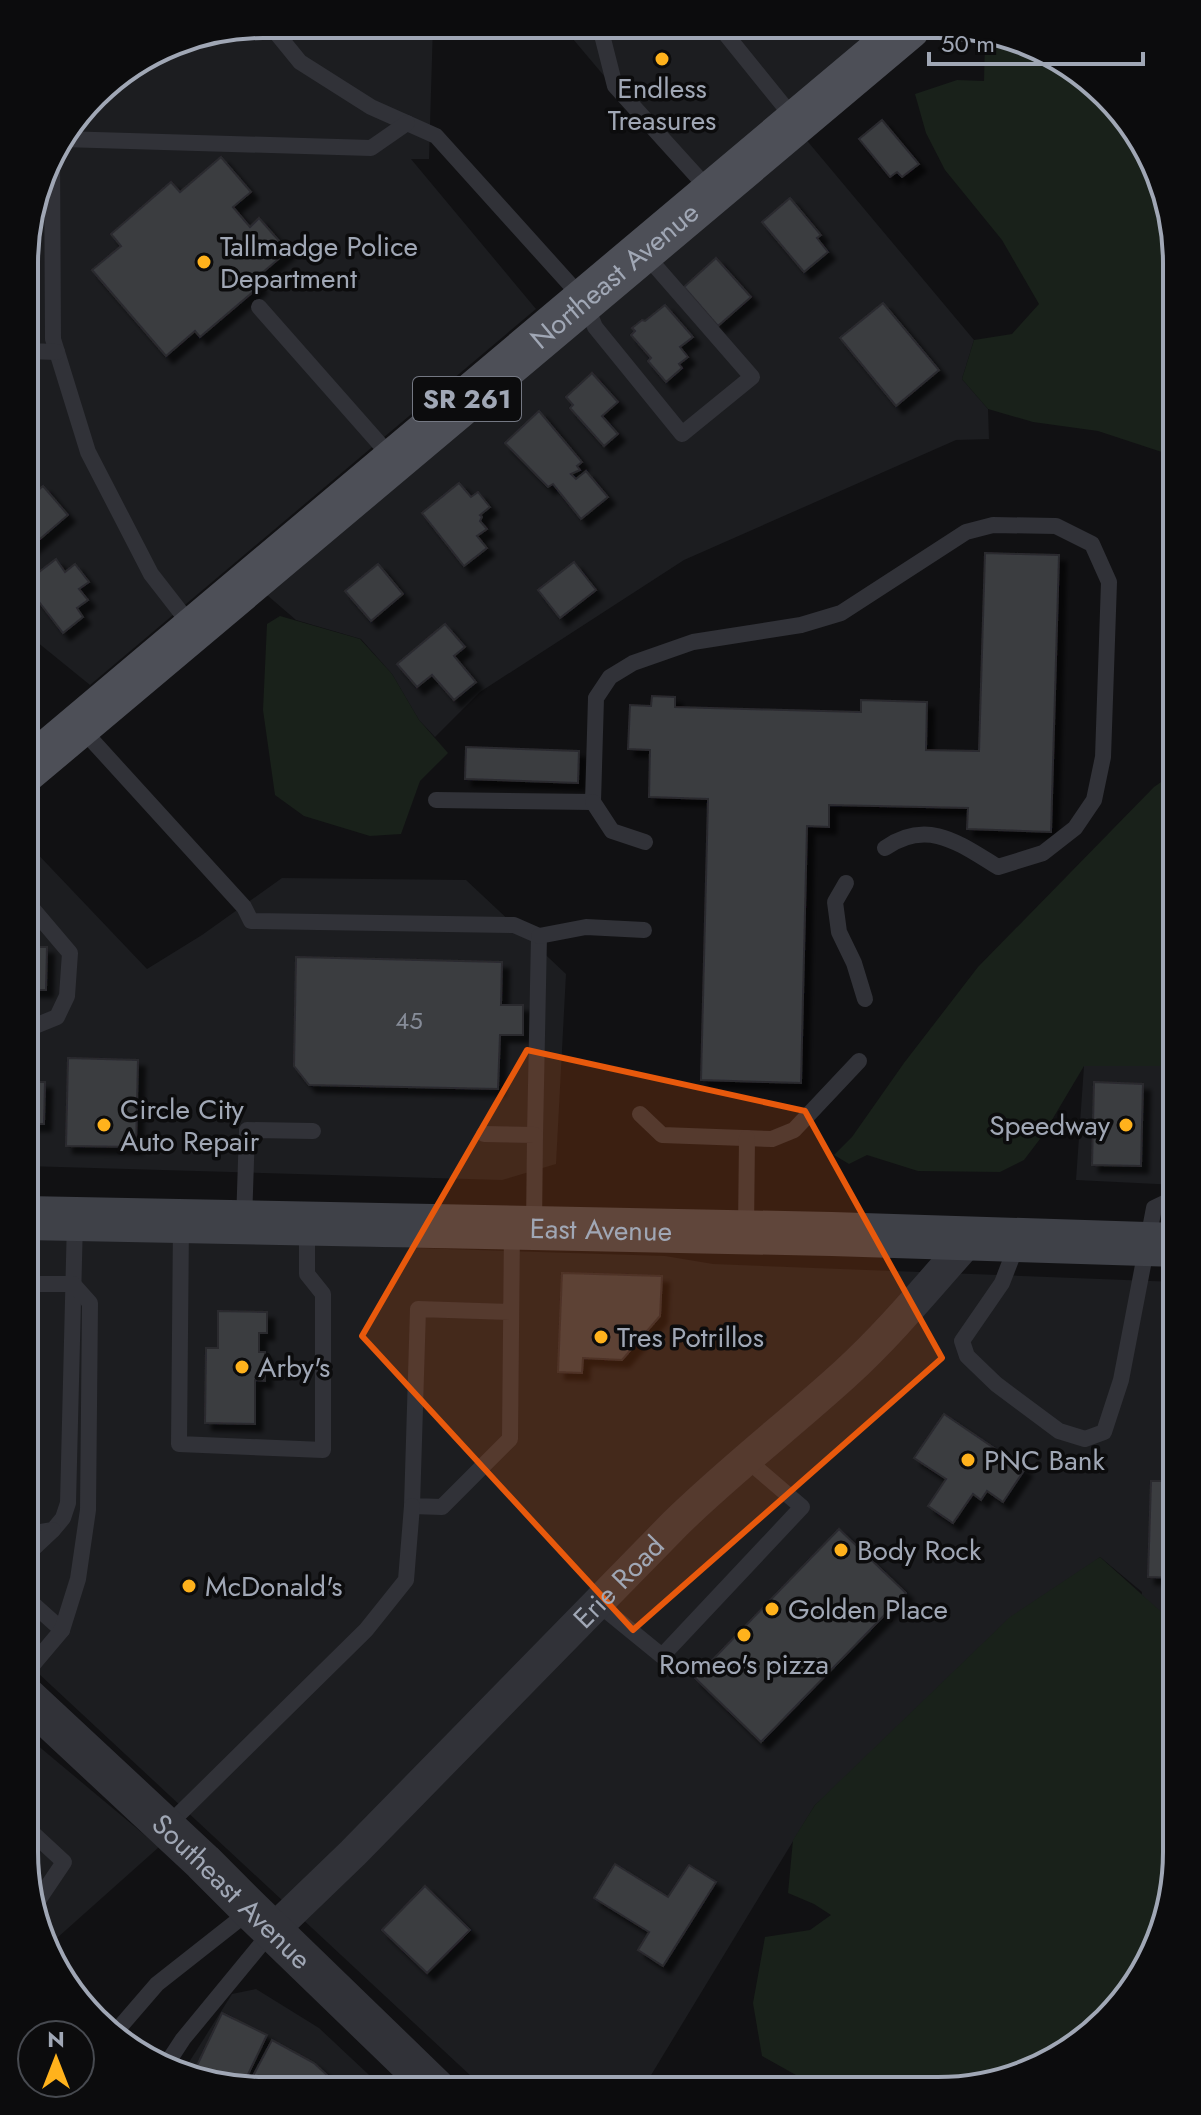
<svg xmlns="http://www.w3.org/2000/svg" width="1201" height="2115" font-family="Jost,sans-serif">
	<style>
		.built { fill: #1c1d20 }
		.green { fill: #19211a }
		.water { fill: #263037 }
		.building { fill: #3a3c41; stroke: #2b2a2f; stroke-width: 2; filter: url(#shadow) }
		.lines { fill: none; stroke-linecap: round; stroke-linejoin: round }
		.service { stroke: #313238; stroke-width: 16 }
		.minor { stroke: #313238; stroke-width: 32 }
		.tertiary { stroke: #313238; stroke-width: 40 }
		.secondary { stroke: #3f4148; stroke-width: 44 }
		.primary { stroke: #4d4f57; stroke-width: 44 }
		.marked { fill: #e8590c; fill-opacity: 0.2; stroke: #e8590c; stroke-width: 6; stroke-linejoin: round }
		.poi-dot { fill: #ffb21c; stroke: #0c0c0d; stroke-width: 3 }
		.labels { text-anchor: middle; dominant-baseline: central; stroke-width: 7; stroke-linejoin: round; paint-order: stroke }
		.number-label { font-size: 24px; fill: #868c98 }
		.shield { fill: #0c0c0d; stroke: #747883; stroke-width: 2 }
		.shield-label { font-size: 26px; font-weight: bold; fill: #a0a7b5 }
		.poi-label { font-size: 28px; fill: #a0a7b5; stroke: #0c0c0d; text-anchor: start }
		.street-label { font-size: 28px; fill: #a0a7b5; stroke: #0c0c0d }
		.rim { fill: none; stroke: #a0a7b5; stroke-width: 4 }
	</style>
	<defs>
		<filter id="shadow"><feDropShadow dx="7" dy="7" stdDeviation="2" flood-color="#0009"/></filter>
	</defs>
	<rect width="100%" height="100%" fill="#111113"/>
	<g class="built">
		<path d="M263,24L433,25L429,159H411L536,309L90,685L26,633V232L49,157L105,84L172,42Z"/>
		<path d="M562,26L900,28L701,191Z"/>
		<path d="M804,137L974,340L962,379L988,409L989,439L956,440L684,560L480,692L435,737L419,720L392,674L361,639L296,620L267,595Z"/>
		<path d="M30,846L147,969L202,935L282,878L466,880L566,974L556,1164L502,1180L25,1166V847Z"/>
		<path d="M1177,1048V1185L1076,1180L1084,1066L1169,1065Z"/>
		<path d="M102,1238L665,1256L713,1264L1177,1282V1631L1141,1602L1142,1592L1100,1557L815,1805L642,2090H486L24,1660L25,1239Z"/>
		<path d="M24,1734L159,1847L48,1946L37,1929L24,1852Z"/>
		<path d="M256,1989L319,2028L384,2089H231L181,2075L232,1994Z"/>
	</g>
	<g class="green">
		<path d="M989,31L1095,83L1164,186L1177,263V457L1098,431L1033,422L988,409L962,379L974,340L1012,334L1039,304L1002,240L945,170L926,133L915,94L957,80L984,81L985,41Z"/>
		<path d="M280,616L360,639L392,674L419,720L448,753L420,781L401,834L370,836L304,816L275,795L263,710L267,624Z"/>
		<path d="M1177,771V1066H1084L1043,1135L1024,1160L1000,1172L918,1171L867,1155L849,1164L834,1155L852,1137L904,1063L978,967L1154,787Z"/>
		<path d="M1100,1557L1177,1626L1176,1868L1159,1943L1127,1998L1071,2050L1015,2078L938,2091H857L812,2084L762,2056L753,2003L765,1937L810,1930L831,1915L814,1904L788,1893L793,1840L815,1805L1010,1617Z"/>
	</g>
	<path class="water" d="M1177,576V703L1173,708H1168C1161,654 1160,629 1177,576Z"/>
	<g class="building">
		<path d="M882,120L919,164L902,177L897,172L890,177L859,139Z"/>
		<path d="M221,157L251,192L233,207L250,227L259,218L288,251L255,279L260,286L200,337L195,331L166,356L92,270L121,246L111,234L171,182L180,192Z"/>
		<path d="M790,198L821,235L817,238L828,252L804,272L762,222Z"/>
		<path d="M716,258L751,297L718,326L684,287Z"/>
		<path d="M883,303L939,370L896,406L840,338Z"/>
		<path d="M665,305L693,337L680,347L688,357L679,364L682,368L666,382L648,361L651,358L631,335L635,331L632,328L642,320L645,321Z"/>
		<path d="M592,373L618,402L602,416L618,434L604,446L570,408L573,405L566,397Z"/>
		<path d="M539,411L582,462L577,466L580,470L571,474L576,479L586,471L608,497L581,519L553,484L548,487L505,443Z"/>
		<path d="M459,483L471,497L478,492L490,507L480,515L482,517L480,521L487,529L477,536L487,548L464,566L422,513Z"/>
		<path d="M43,486L68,515L26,551V500Z"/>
		<path d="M985,553L1059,555L1051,832L967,829L968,808L829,805V827L807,826L801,1083L701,1080L708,799L649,797L650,750L628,749L630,705L651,706L652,696L675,697V707L861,712V700L927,702L926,750L979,751Z"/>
		<path d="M56,559L65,572L75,564L89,582L79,589L88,600L77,608L83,617L63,633L26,585V582Z"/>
		<path d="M574,562L596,590L560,618L538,590Z"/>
		<path d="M378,564L403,594L371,621L345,591Z"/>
		<path d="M445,624L465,647L454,656L476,682L454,700L432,675L417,687L397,664Z"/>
		<path d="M466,747L579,751L578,783L465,779Z"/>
		<path d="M25,947H47L46,990H25Z"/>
		<path d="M296,957L502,962L501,1005H523V1035H500L498,1089L309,1085L294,1066Z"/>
		<path d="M68,1058L138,1060L136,1147L66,1146Z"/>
		<path d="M25,1082H45L44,1124H25Z"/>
		<path d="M1094,1082L1143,1084L1141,1166L1092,1165Z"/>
		<path d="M562,1273L662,1276L660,1316L622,1360L583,1358L582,1373L558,1372Z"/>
		<path d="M218,1311L267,1312V1333H259V1352H265V1381L255,1380V1424L205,1423L206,1348H218Z"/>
		<path d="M944,1414L1025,1469L1003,1502L987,1491L981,1500L973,1494L953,1523L928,1506L946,1479L914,1458Z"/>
		<path d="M1165,1417L1177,1418V1578L1148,1577L1151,1481H1163Z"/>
		<path d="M839,1529L906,1593L761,1742L695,1678Z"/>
		<path d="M615,1864L668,1897L689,1865L716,1882L663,1966L638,1950L649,1932L594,1898Z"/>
		<path d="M425,1886L470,1930L427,1973L382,1930Z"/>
		<path d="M222,2013L267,2035L241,2089H231L191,2078Z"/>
		<path d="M272,2040L314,2063L342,2089H246Z"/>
	</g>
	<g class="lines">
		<g class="service">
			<path d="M269,24L300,62L371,107L436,136L584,300L595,327L682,434L752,377L644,253"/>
			<path d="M595,26L602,35L615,86L711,192"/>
			<path d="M720,27L796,121"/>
			<path d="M62,139L371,148L407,123"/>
			<path d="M52,153L53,339L88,452L151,574L193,628"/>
			<path d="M259,307L393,459"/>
			<path d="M26,351L57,352"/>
			<path d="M80,727L244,907L251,921L514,925L539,936L535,1135"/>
			<path d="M436,800L593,802L596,698L610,677L633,663L693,642L801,625L841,613L966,532L993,525L1056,526L1092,544L1109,582L1103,757L1094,800L1075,828L1043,853L998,867C960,844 928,818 885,848"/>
			<path d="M593,802L612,831L645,842"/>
			<path d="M846,883L835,902L839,932L854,963L865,999"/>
			<path d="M539,936L586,927L644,930"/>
			<path d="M25,1030L57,1017L67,996L70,953L25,900"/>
			<path d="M640,1114L662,1135L772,1139L794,1130L859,1061"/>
			<path d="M484,1134L535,1135L534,1227"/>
			<path d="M244,1222L247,1130L313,1131"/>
			<path d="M181,1223L179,1444L323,1450V1294L307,1274V1224"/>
			<path d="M746,1229L747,1138"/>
			<path d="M1017,1244L1002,1283L962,1341L967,1356L996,1384L1059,1431L1085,1439L1104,1432L1121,1380L1154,1208L1177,1197"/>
			<path d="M511,1312L418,1309L412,1506L442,1507L510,1439L512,1228"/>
			<path d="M24,1532L35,1533L53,1530L63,1518L68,1503L75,1220"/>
			<path d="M24,1551L35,1547L53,1530"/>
			<path d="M24,1596L62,1630"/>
			<path d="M597,1603L662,1656L802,1507L746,1459"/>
			<path d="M24,1675L62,1630L78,1579L88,1510L90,1303L73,1284H25"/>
			<path d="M24,1825L64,1862L33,1908"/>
			<path d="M166,1827L366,1630L406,1580L412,1506"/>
			<path d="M116,2038L119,2028L157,1984L251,1910"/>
			<path d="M164,2068L183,2039L272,1931"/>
		</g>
		<path class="minor" id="s1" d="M272,1931L353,1853L675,1524C729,1471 789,1425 845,1374C891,1332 930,1284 971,1238"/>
		<path class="tertiary" id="s2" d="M24,1695L203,1862L251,1910L437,2090"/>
		<path class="secondary" id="s3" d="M25,1218L832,1234L1177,1245"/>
		<path class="primary" id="s4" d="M25,771L908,28"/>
	</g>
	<path class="marked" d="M527,1050L805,1111L942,1358L633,1630L362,1336Z"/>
	<g class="poi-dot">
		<circle cx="662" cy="59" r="8"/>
		<circle cx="204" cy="262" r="8"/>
		<circle cx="104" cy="1125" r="8"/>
		<circle cx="1126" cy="1125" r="8"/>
		<circle cx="601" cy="1337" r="8"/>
		<circle cx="242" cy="1367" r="8"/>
		<circle cx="968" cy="1460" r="8"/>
		<circle cx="841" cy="1550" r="8"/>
		<circle cx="189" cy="1586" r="8"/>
		<circle cx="772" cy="1609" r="8"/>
		<circle cx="744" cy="1635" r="8"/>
	</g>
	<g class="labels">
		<g class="number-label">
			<text x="409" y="1020">45</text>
		</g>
		<rect class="shield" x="413" y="377" width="108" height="44" rx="6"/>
		<g class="shield-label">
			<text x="467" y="399">SR 261</text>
		</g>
		<g class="poi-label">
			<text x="662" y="88" text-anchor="middle">Endless<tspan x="662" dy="32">Treasures</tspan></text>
			<text x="220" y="246">Tallmadge Police<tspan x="220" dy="32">Department</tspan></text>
			<text x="120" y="1109">Circle City<tspan x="120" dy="32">Auto Repair</tspan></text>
			<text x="1110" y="1125" text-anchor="end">Speedway</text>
			<text x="617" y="1337">Tres Potrillos</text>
			<text x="258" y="1367">Arby's</text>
			<text x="984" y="1460">PNC Bank</text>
			<text x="857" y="1550">Body Rock</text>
			<text x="205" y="1586">McDonald's</text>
			<text x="788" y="1609">Golden Place</text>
			<text x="744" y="1664" text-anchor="middle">Romeo's pizza</text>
		</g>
		<g class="street-label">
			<text stroke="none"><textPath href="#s4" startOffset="770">Northeast Avenue</textPath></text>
			<text stroke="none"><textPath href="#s3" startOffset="576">East Avenue</textPath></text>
			<text stroke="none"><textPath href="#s1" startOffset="492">Erie Road</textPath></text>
			<text stroke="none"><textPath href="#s2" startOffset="286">Southeast Avenue</textPath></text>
		</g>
	</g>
	<path d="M0 0H1201V2115H0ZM263 38H938A225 225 0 0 1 1163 263V1852A225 225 0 0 1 938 2077H263A225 225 0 0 1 38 1852V263A225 225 0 0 1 263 38Z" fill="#0c0c0d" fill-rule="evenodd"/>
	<path class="rim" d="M263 38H938A225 225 0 0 1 1163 263V1852A225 225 0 0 1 938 2077H263A225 225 0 0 1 38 1852V263A225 225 0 0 1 263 38Z"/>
	<g transform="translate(56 2059)"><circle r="38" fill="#0c0c0d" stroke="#474a50" stroke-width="2"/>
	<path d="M0-6L14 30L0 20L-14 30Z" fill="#ffb21c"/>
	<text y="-12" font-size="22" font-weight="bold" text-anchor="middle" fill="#a0a7b5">N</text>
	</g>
	<path d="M929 52v12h214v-12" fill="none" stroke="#a0a7b5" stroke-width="4"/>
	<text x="941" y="52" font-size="24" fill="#a0a7b5" stroke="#0c0c0d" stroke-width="6" paint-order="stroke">50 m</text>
</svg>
